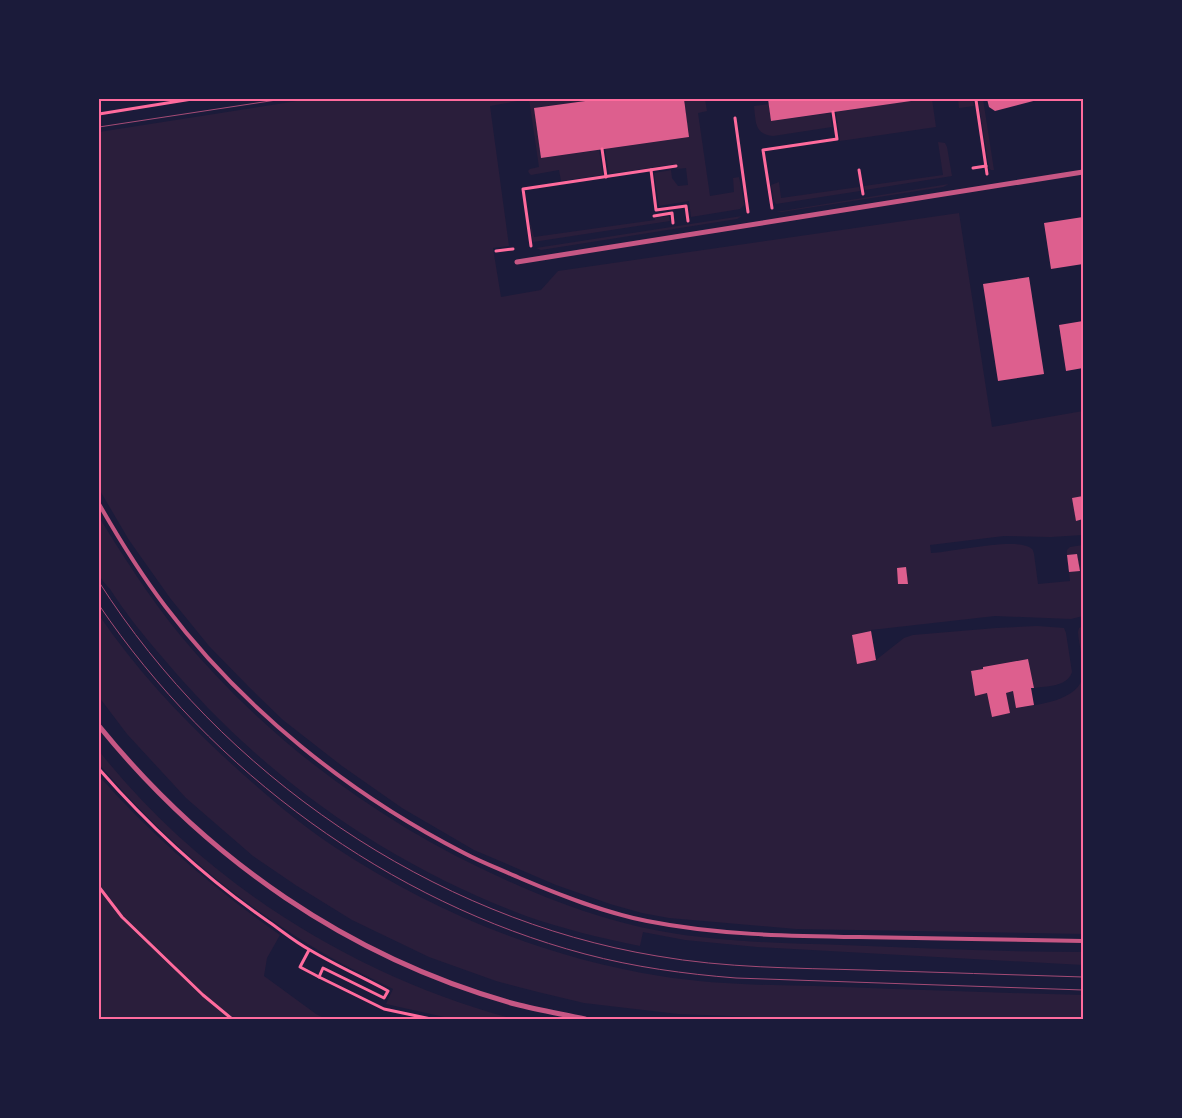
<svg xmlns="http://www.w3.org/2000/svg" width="1182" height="1118" font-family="'Roboto Condensed',sans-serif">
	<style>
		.green { fill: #2a1e3b }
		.building { fill: #dd5f8e }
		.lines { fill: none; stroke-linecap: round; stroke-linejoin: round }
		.path { stroke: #ff6b9d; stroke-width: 3 }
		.service { stroke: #c65784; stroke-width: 4 }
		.minor { stroke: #c65784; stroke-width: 5 }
		.tram { stroke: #a44b75; stroke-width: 1 }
		.neatline { fill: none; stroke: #ff6b9d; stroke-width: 2 }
	</style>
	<rect width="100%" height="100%" fill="#1b1b3a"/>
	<g class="green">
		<path d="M310,99H600L534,108L541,158L599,150L603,175L561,181L559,170L531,175L529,173L528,171L530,169L539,167L529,99L490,106L509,246L493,248L501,297L541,290L558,271L959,213L992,427L1083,411V535L1051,537L1004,536L930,545L931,553C952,552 1013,538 1029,547C1033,549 1033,550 1034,554L1038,584L1070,581L1069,572L1079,570L1077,554L1067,555V550L1070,547L1083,545V616L1071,619L995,616L871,630V631L852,635L858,663L876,660L904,638L913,635L996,628L1037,626L1064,628L1066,633L1072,672C1067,687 1047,686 1034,688L1028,659L983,667V669L971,672L975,695L987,693L992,716L1010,713L1006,693L1013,691L1017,708C1036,705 1080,701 1083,675C1084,662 1079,646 1078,632L1079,628L1083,626V934L796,929L669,918L642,913L610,904L556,885L474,850L402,808L342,766L283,720L250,688L209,646L170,598L129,540L99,489V132Z"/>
		<path d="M684,99H705L707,111L698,113L710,196L734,192L733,178L739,177L744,202V205L740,209L691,217L689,201L659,206L654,173L671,170L672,178L678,186L688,185L686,168L677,169L676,164L609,174L605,149L689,137Z"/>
		<path d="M920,99H932L936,127L840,141L836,112Z"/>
		<path d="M958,99H983L994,170H991L989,168L978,99L973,100L974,106L959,108Z"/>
		<path d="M769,104L771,121L830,113L832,127L773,136C754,134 756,122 754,106Z"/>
		<path d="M938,142L945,143L947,147L952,176L865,190L864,186L943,175Z"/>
		<path d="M779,182L781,198L859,187L860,191L776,204L774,201L771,185Z"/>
		<path d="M949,184L943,187L782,212H776Z"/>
		<path d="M669,216L670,221L533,242L530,225H531L534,237L655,220V218Z"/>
		<path d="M742,216L737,219L541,250L536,248Z"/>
		<path d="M99,517C124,558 150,598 180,635C268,741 382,825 508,881C557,903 606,921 660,931C720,942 781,943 842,945C923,948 1003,952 1083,952V965L757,947L685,940L643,932L640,946C601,938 563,929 526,916C384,863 260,774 163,658C144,636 126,614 110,589C106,585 101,579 99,574C96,566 99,528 99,517Z"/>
		<path d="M99,615C134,667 178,714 224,757C259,789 296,822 336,848C433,912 546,958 660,976C721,986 783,985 844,987C924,990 1003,993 1083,995V1019H815L678,1014L584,1003L538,992L496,981L429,957L352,920L297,886L253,856L186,798L127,734L99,697Z"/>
		<path d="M99,751C202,881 354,977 514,1019H453L386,1004L393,989C372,978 349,968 328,956C243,907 162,839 99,764Z"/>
		<path d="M99,776C153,837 213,888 280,935L267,958L264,976L316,1014L326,1019H99Z"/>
	</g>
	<g class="building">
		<path d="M600,99H684L689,137L541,158L534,108Z"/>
		<path d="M768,99H917L918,100L771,121Z"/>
		<path d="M987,99H1041L995,111L989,107Z"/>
		<path d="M1083,217V264L1051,269L1044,223Z"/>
		<path d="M1029,277L1044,374L998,381L983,284Z"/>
		<path d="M1083,321V368L1066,371L1059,325Z"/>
		<path d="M1083,496V519L1076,521L1072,498Z"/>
		<path d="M1077,554L1080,571L1069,572L1067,555Z"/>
		<path d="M906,567L908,584H898L897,568Z"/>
		<path d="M871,631L876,660L857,664L852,635Z"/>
		<path d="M1028,659L1034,688H1031L1034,705L1016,708L1013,691L1006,693L1010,713L992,717L987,693L975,696L971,671L983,669V667Z"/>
	</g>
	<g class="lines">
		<g class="path">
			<path d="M976,100L987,174"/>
			<path d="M99,114L192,99"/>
			<path d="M735,118L748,212"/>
			<path d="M602,149L606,177"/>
			<path d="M973,168L986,166"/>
			<path d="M651,170L656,210L686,206L688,221"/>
			<path d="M859,170L863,194"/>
			<path d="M772,208L763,150L837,139L833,112"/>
			<path d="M654,216L672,213L673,223"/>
			<path d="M531,246L523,189L676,166"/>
			<path d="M496,251L513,249"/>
			<path d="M99,769C150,827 205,878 269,922C282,931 295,942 310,950C335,965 362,977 388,991L384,998L323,968L319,977L384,1009L431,1019"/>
			<path d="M99,887L122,917L203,995L232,1019"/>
			<path d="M309,950L300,967L319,977"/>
		</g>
		<path class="service" d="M99,504C119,539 140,573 165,606C243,709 349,794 464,853C483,863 502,870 522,879C562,896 603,912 647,921C717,935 788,936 859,937C934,938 1008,940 1083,941"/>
		<g class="minor">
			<path d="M517,262L1083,172"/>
			<path d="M99,726C207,859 349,958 515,1004C538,1010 562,1014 585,1019"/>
		</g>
		<g class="tram">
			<path d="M99,127L283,99"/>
			<path d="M99,582C221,774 432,919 657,956C725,968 795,968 864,970C937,972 1010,975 1083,977"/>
			<path d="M99,605C212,772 389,902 585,954C634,967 685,974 736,978L1083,990"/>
		</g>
	</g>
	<rect width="1182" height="1118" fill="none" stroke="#1b1b3a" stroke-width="200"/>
	<rect x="100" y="100" width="982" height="918" class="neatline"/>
</svg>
